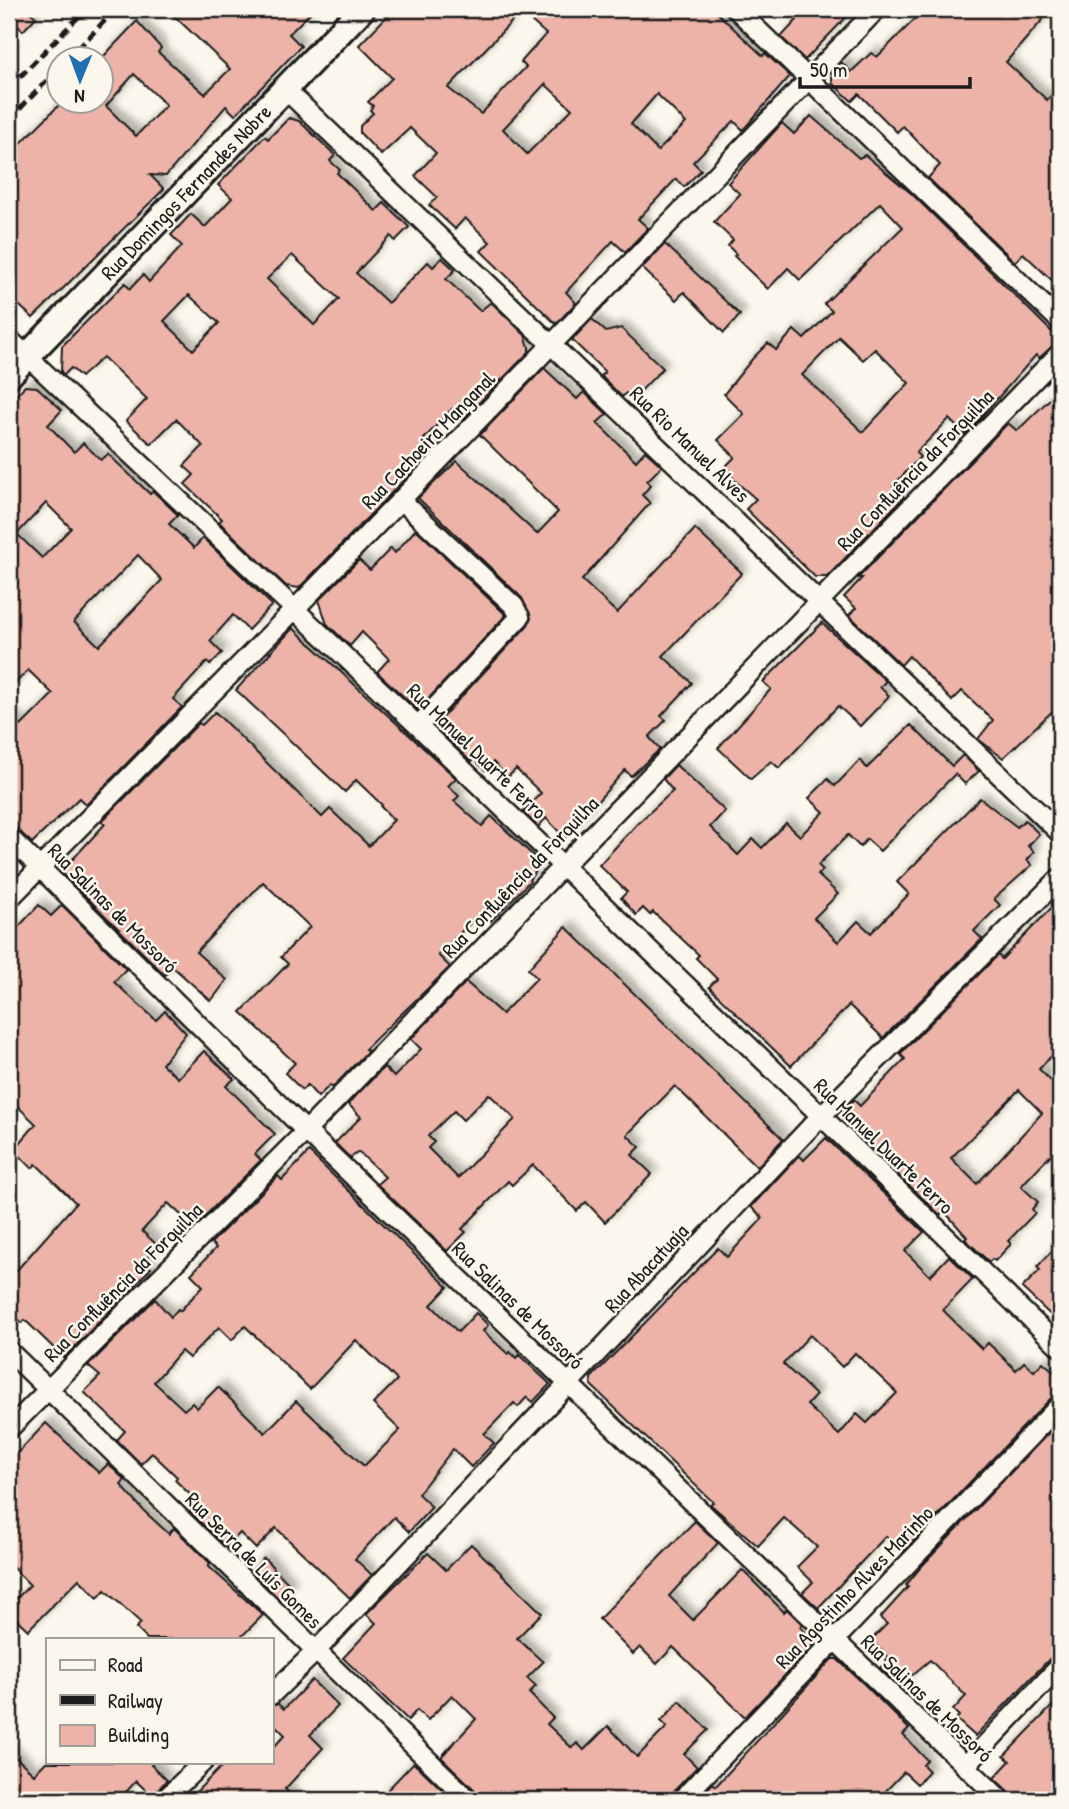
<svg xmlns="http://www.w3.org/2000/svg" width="1069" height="1809" font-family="'Patrick Hand',sans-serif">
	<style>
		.building { fill: #edb3a9; stroke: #1c1c1c; stroke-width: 2; fill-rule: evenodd; filter: url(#shadow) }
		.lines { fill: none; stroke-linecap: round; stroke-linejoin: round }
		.street-casing { stroke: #1c1c1c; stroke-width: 23 }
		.secondary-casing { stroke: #1c1c1c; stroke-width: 30 }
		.street { stroke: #fbf7ec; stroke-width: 18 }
		.secondary { stroke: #fbf7ec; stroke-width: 24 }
		.rail { stroke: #1c1c1c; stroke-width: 5; stroke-dasharray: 10 5; stroke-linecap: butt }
		.labels { text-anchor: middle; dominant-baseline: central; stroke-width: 5; stroke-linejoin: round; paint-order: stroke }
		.street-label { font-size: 21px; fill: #1c1c1c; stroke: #fbf7ec }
	</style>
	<defs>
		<filter id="shadow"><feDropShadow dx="6" dy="-6" stdDeviation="3.5" flood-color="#0004"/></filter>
	</defs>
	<rect width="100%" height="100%" fill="#fbf7ec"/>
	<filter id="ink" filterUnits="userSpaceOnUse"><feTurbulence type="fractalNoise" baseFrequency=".0143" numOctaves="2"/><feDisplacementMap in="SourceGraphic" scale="14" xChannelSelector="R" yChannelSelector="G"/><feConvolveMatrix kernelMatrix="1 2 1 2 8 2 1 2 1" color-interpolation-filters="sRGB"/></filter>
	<g filter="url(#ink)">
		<g class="building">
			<path d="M9,9H26L36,17L23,31L9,17Z"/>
			<path d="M167,9H314L289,34L301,46L235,115L226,106L166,176L150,175L164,189L33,318L9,296V155L62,102H102V58L137,21L161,48L158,52L205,94L230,69ZM134,74L166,105L136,136L106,106Z"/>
			<path d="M394,9H713L763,56L765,53L790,76L743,130L734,121L693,162L701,170L684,187L676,179L638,219L648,228L625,252L613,241L566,292L576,303L556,324L481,251L490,242L465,218L455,229L429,205L437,197L415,176L436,153L410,128L381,155L360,133V126L373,113L370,110L373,106L368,102L392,78L359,45ZM521,12L546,34L521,62L526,67L481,114L448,88ZM545,84L572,109L527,154L503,129ZM657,94L686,123L658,151L631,124Z"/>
			<path d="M786,9H854L805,60L781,37L797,20Z"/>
			<path d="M925,9H1052L1006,62L1047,100L1060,86V288L1023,253L1015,262L928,178L940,165L903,126L897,132L859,94L852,101L832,83V72L841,62L851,72L871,53L877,57Z"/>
			<path d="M811,116L859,158L865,155L912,194L1060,340L1039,358L1036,355L965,435L949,419L916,453L920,457L893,486L904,497L827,577H815L746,509L756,499L734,480L726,466L735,457L718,440L744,414L724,394L753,358L768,343L776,350L794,330L804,339L832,311L824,304L903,227L880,203L800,280L788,268L768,289L734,256L736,254L728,246L733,240L714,222L740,194L728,183L782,123L794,134ZM839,337L863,360L875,349L909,383L863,432L802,375Z"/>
			<path d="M289,118L299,121L335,155L330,161L340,170L337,173L376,211L384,203L409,227L395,241L391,236L356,273L388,303L428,262L433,267L442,258L455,270L446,279L480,311L491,302L525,335L529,347V352L463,419L452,409L424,439L434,449L299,588L286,586L219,522L222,519L185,484L194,475L184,466L203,446L176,419L151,444L126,421L147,399L103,357L81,377L71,368L64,375L61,372L62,346L125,283L130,289L143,275L149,282L182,246L171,235L191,214L205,227L232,198L218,185L265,136L268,139ZM292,255L339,299L314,325L267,279ZM189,295L219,323L193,350L164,321Z"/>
			<path d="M665,244L740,315L724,333L684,292L676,300L642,268Z"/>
			<path d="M592,319L606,332L621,328L663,368L633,399L626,393L622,397L601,376L605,372L572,340Z"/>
			<path d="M544,368L577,399L584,392L607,414L597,423L636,461L645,451L662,466L647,481L651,485L642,495L650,503L582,580L617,613L695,529L742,573L663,656L692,683L661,716L666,720L649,737L660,749L631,776L625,770L565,838L546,818L538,827L523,812L541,793L516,769L508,777L493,762L485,770L474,759L471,762L434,726L528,625L531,618L522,598L418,498L457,461L537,534L558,512L480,435Z"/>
			<path d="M25,386L37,387L62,410L48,425L74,452L83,443L101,460L108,454L150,494L153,491L178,515L169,524L194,548L203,538L272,605L248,630L233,615L210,641L222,653L210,665L207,662L173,699L182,707L86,805L79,798L32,843L17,829L9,826V714L21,726L53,694L28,670L9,690V402ZM46,503L71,528L42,558L17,534ZM138,555L162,580L99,646L74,622Z"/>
			<path d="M1060,389V704L1003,758L978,739L993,720L962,691L952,701L909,656L901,665L849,615L856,608L844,597L862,578H858L1008,423L1017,431Z"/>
			<path d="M416,529L506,615L418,710L377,672L389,659L362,632L350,646L327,624L319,600L359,560L370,570L391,548L395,553Z"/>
			<path d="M822,623L886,681L880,687L889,696L860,726L838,706L779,768L771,761L751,779L718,748L771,689L763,682Z"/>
			<path d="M293,628L456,778L448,786L459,796L454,801L482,826L491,816L542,864L529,879L530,881L491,921L481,912L438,955L450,967L365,1049L368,1051L332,1088L330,1085L318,1097L307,1085L302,1090L285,1073L295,1063L241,1012L288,964L281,957L310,927L263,882L196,952L227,980L211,1001L173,967L165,975L61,872L105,824L102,821L199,723L202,725L215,712L322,817L330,809L369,846L394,820L381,807L382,805L356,780L345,792L236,690Z"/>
			<path d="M911,725L952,766L963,755L979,771L965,784L955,774L880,851L867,839L860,847L848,835L818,865L823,870L818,875L838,894L814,918L838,942L858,921L871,933L909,894L897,882L980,798L1017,827L1025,820L1039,834L1028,846L1034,852L1027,860L1032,865L994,899L1000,905L974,931L982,939L883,1038L849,1005L791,1066L709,987L717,979L696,958L699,955L653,912L650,915L643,908L636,915L621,898L627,892L599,865L638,823L673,791L663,779L676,765L725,811L710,827L738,855L753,839L762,848L786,823L800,836L824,812L809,798L828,779L835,786L860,760L867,768Z"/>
			<path d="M1060,899V1047L1039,1069L1060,1090V1145L1021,1186L1038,1202L1032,1209L1035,1213L1008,1241L1011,1244L995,1261L992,1259L989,1262L965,1239L967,1237L944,1211L940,1215L846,1125L848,1105L854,1100L860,1106L905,1059L900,1054L998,955L1002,959ZM1019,1090L1042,1113L977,1184L951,1158Z"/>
			<path d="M39,905L51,916L62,905L126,969L114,982L156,1020L165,1011L186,1033L162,1064L178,1078L204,1051L234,1079L226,1086L275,1134L255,1154L261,1160L194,1227L168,1203L142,1231L158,1246L144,1261L151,1268L64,1358L25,1320L22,1323L9,1309V1279L76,1203L36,1164L32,1168L14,1150L36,1124L9,1098V937Z"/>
			<path d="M566,927L783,1139L757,1167L675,1086L627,1135L640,1147L632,1155L652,1174L605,1222L586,1202L577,1211L533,1165L512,1185L508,1181L462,1229L466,1232L447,1251L377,1184L385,1177L359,1152L350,1158L335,1143L361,1117L348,1104L384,1067L394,1077L421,1049L411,1039L466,982L502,1014L537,978L528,969ZM489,1094L515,1119L458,1178L428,1148L434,1142L428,1136L454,1111L463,1120Z"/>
			<path d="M826,1138L924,1232L905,1251L930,1276L949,1256L973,1279L943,1310L982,1349L988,1343L1016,1370L1024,1362L1034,1371L1043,1362L1060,1377V1394L1052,1397L903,1552L886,1536L818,1608L802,1593L813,1582L797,1567L817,1547L784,1518L758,1546L710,1504L713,1502L591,1385V1378L718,1248L727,1257L763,1218L751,1207L799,1155L804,1160ZM810,1335L842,1367L855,1353L897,1393L867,1423L857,1414L839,1435L807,1405L816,1395L783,1364Z"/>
			<path d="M309,1152L448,1287L431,1305L458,1332L476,1313L488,1325L483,1331L508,1354L510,1352L516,1358L519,1355L550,1384L533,1402L527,1397L518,1407L514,1403L484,1434L494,1443L471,1467L453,1449L418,1494L432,1507L409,1532L394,1517L355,1559L372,1575L350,1598L276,1528L256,1549L240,1533L226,1547L190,1512L199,1503L175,1480L177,1477L152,1453L141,1464L117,1440L125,1431L84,1392L100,1376L88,1366L155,1299L171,1317L178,1309L180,1311L203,1286L191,1274L216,1248L211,1243L278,1176L282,1180ZM245,1326L310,1389L356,1340L397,1380L373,1404L400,1430L364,1466L296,1401L265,1433L218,1387L197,1408L192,1403L184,1410L154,1382L181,1351L189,1358L219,1327L232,1340Z"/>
			<path d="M1060,1242V1324L1022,1288L1040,1270L1037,1267Z"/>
			<path d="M1060,1421V1648L975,1736L956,1719L959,1716L953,1710L966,1696L930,1660L899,1686L880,1668L889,1658L871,1640L887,1624L880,1618L908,1587L906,1585L920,1568Z"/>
			<path d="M46,1423L99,1473L108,1464L125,1480L121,1485L144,1511L169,1534L174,1528L210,1563L208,1566L263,1615L239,1639H147L136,1628L141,1623L105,1590L98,1598L79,1579L28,1630L9,1612V1606L30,1585L9,1564V1462Z"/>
			<path d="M695,1521L718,1543L669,1596L693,1620L742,1570L784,1612L787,1609L802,1624L800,1627L816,1643L745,1717L673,1647L657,1664L640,1647L633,1654L599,1619Z"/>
			<path d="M471,1544L542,1613L517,1638L543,1662L527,1678L536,1686L529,1693L553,1718L547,1724L572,1748L577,1743L584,1750L608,1726L637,1757L667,1727L661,1721L680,1701L708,1730L684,1754L697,1767L673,1792L670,1800H480L477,1792L441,1757L476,1719L452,1695L428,1720L417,1710L408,1720L343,1658L376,1623L366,1614L428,1553L446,1570Z"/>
			<path d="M264,1558L291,1586L279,1599L251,1571Z"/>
			<path d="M832,1659H837L864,1684L909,1729L903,1735L927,1760L923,1765L929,1771L917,1784L904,1772L877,1800H697L713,1783L716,1786Z"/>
			<path d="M312,1680L338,1706L310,1735L323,1748L285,1789L297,1800H188L226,1762H271V1750L285,1735L271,1721V1706L278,1704L284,1709Z"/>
			<path d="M1060,1698V1800H1012L1009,1792L994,1778L1010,1761L1004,1756Z"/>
			<path d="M9,1751L34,1774L46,1762H154L151,1765L167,1780L152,1796L136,1781L119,1800H9Z"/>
			<path d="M413,1763L425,1773L453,1800H378Z"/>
		</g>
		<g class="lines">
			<g class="street-casing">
				<g id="street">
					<path d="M736,9L1060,321"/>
					<path d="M285,89L1060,833"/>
					<path d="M9,339L418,726L1060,1347"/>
					<path d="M401,500L514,606L520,617L418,726"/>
					<path d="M9,837L306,1131L1001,1800"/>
					<path d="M9,899L295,609L877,9"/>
					<path d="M9,1351L469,1800"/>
					<path d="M9,1429L306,1131L1060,353"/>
					<path d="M271,1695L315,1652L820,1117L1060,878"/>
					<path d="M965,1766L1060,1666"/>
					<path d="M164,1800L203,1762"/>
					<path d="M681,1800L1060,1405"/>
				</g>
			</g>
			<g class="secondary-casing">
				<path id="secondary" d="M9,375L362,9"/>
			</g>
			<use href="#street" class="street"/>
			<use href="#secondary" class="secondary"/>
			<g class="rail">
				<path d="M67,60L116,9"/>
				<path d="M9,88L86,9"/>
				<path d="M9,120L60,67"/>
			</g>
		</g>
	</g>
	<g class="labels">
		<g class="street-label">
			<text transform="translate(186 192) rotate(-46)">Rua Domingos Fernandes Nobre</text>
			<text transform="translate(428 440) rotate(-46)">Rua Cachoeira Manganal</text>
			<text transform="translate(690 444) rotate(44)">Rua Rio Manuel Alves</text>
			<text transform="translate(915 470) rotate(-46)">Rua Confluência da Forquilha</text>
			<text transform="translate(477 751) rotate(44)">Rua Manuel Duarte Ferro</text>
			<text transform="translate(520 877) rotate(-46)">Rua Confluência da Forquilha</text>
			<text transform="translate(113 908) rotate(45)">Rua Salinas de Mossoró</text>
			<text transform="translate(884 1146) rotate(44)">Rua Manuel Duarte Ferro</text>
			<text transform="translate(646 1268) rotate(-47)">Rua Abacatuaja</text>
			<text transform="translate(123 1282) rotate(-45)">Rua Confluência da Forquilha</text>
			<text transform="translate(518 1305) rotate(44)">Rua Salinas de Mossoró</text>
			<text transform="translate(254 1560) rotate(45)">Rua Serra de Luís Gomes</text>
			<text transform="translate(854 1587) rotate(-46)">Rua Agostinho Alves Marinho</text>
			<text transform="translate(927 1698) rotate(44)">Rua Salinas de Mossoró</text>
		</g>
	</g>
	<rect width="1069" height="1809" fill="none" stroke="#fbf7ec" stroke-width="35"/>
	<rect x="18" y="18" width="1034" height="1774" fill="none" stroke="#1c1c1c" stroke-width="2.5" filter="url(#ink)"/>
	<rect x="46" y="1638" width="228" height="126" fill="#fbf7ec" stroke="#a29f99" stroke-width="2"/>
	<rect x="60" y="1660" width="35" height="10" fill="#fbf7ec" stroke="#a29f99" stroke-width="2"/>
	<text x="108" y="1672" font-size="21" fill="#1c1c1c">Road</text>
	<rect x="60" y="1695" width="35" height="10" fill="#1c1c1c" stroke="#a29f99" stroke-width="2"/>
	<text x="108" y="1708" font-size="21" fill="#1c1c1c">Railway</text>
	<rect x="60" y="1725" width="35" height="21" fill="#edb3a9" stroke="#a29f99" stroke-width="2"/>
	<text x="108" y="1742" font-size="21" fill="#1c1c1c">Building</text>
	<g transform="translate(80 80) rotate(181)"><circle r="33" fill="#fbf7ec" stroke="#a29f99" stroke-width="2"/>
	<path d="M0-5L12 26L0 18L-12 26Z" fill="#1f6fb2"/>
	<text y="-10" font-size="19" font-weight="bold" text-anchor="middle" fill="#1c1c1c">N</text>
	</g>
	<path d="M800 77v10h170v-10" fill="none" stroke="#1c1c1c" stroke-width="3.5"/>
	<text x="810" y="77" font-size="21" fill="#1c1c1c" stroke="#fbf7ec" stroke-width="5" paint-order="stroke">50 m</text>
</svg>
